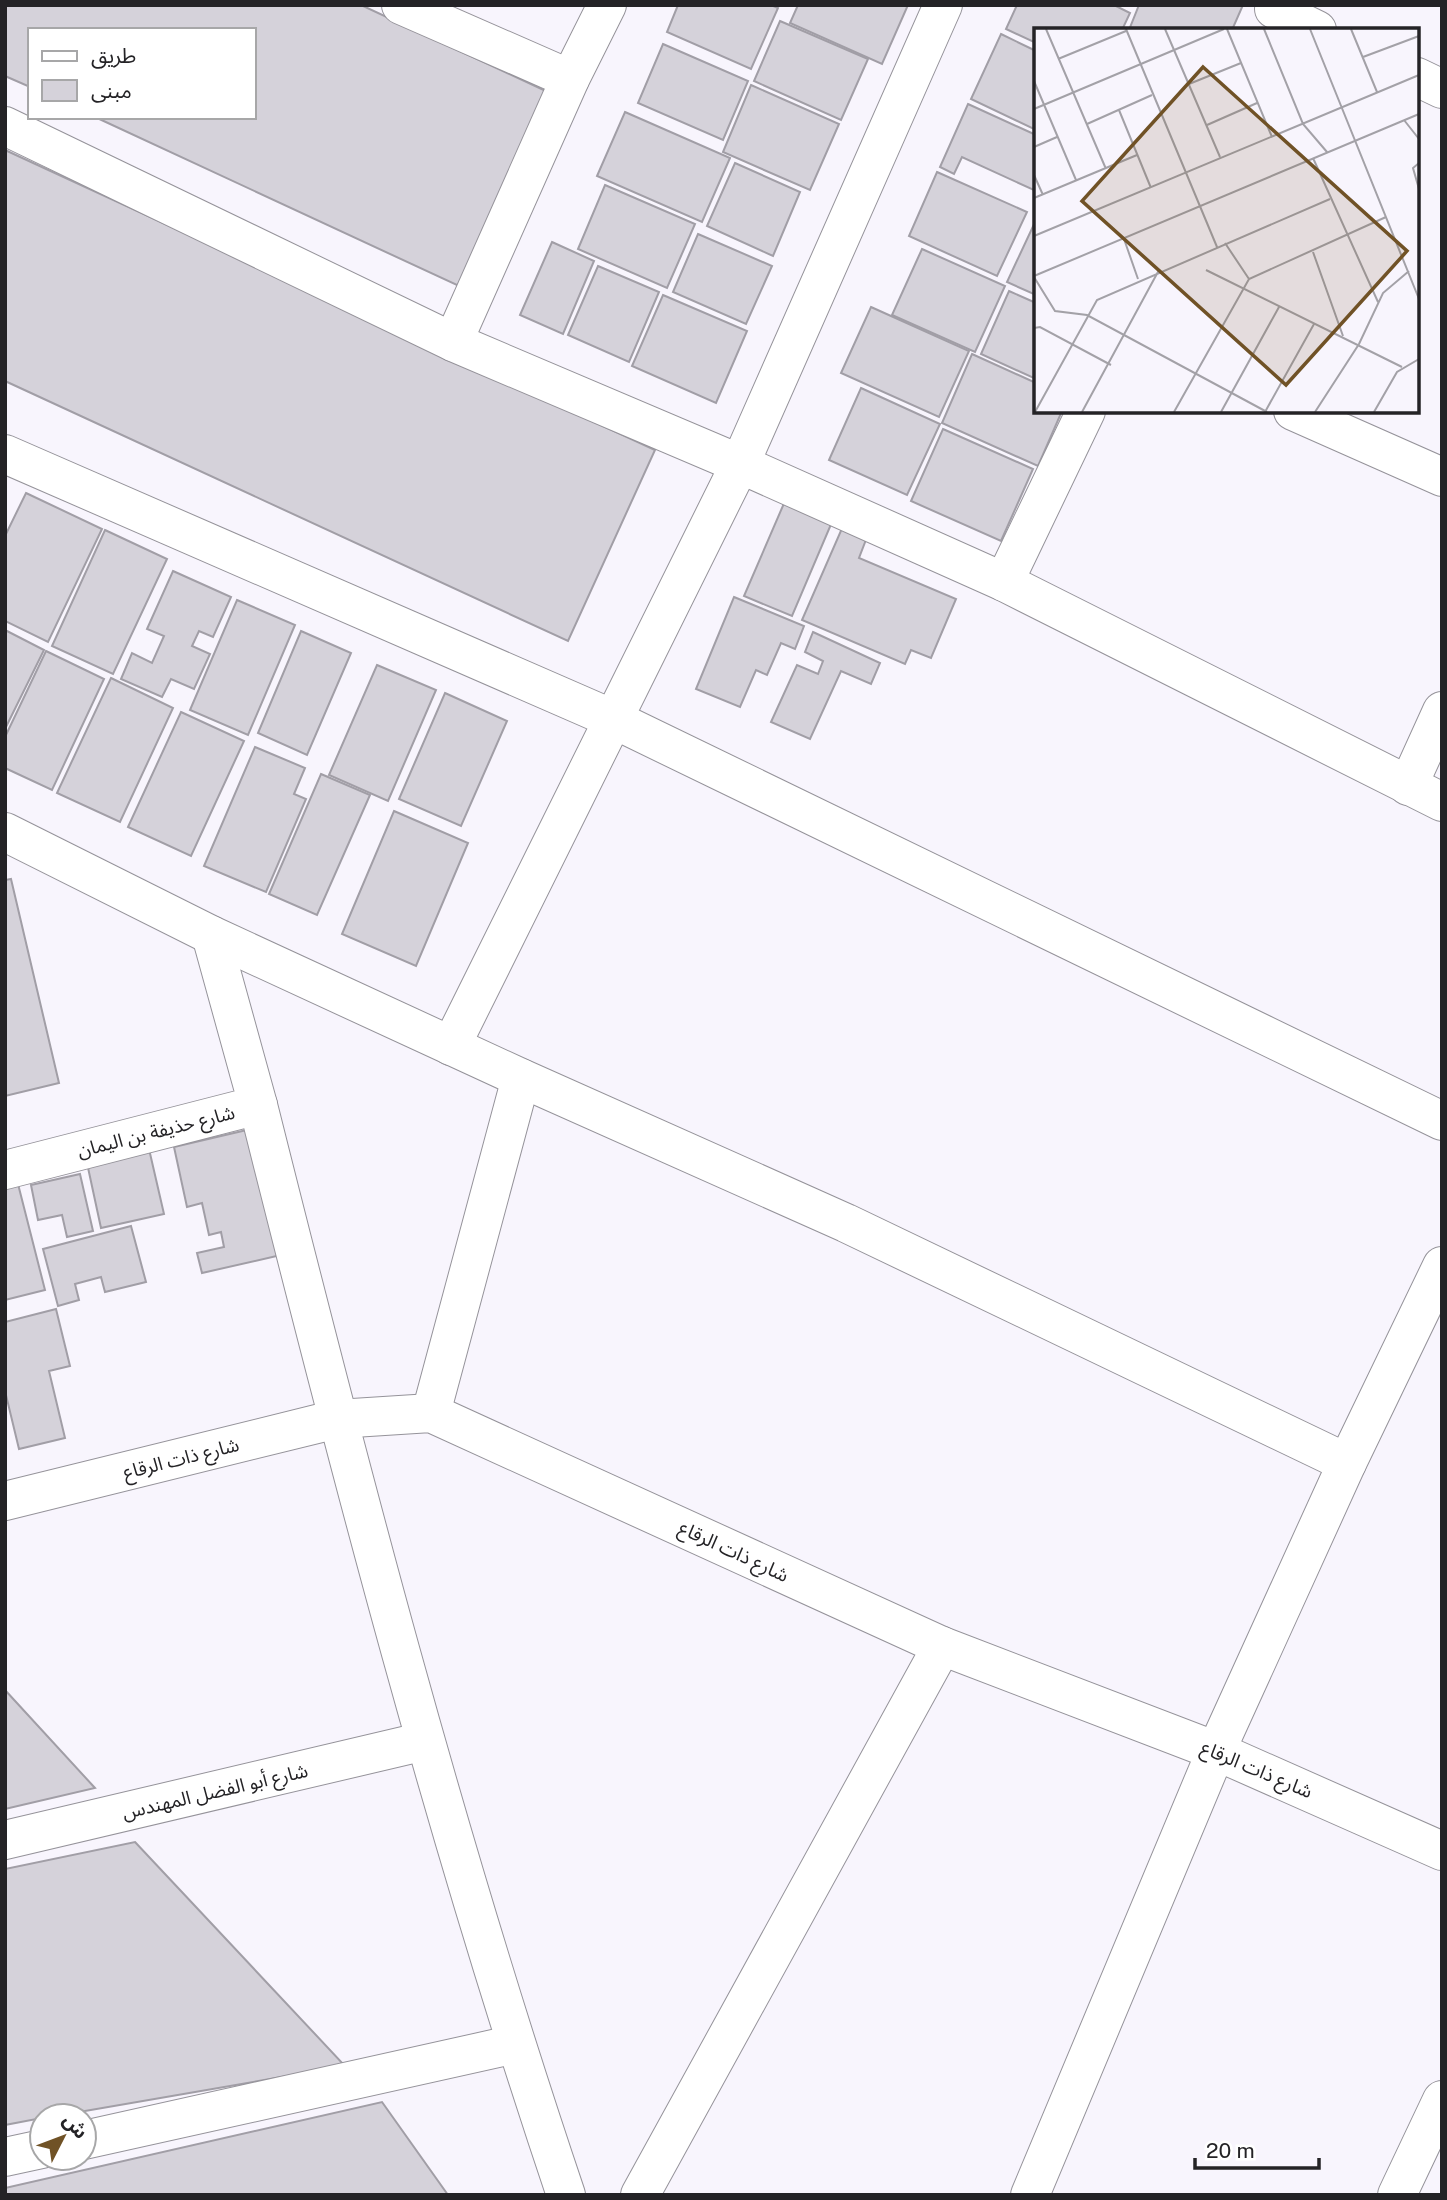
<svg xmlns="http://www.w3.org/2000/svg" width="1447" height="2200" font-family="'Public Sans','Noto Sans Arabic',sans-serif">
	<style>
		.building { fill: #d5d2da; stroke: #a19ea6; stroke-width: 2 }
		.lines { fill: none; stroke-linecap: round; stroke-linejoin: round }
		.minor-casing { stroke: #95939a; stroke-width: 40 }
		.major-casing { stroke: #95939a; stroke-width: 40 }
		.minor { stroke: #fff; stroke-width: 38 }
		.major { stroke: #fff; stroke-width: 38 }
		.labels { text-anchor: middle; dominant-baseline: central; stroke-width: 6; stroke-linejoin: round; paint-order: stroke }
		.street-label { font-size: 19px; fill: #242326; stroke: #fff }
		.inset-road { fill: none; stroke: #a3a1a7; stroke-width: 2 }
		.view { fill: #705226; fill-opacity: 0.15; stroke: #705226; stroke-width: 3.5 }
		.inset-edge { fill: none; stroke: #242326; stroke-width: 3.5 }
	</style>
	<rect width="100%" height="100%" fill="#f8f5fd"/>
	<g class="building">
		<path d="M5,5H361L548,92L459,286L95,117H254V30H30V87L5,76Z"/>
		<path d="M678,5H771L778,8L751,69L667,32Z"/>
		<path d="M798,5H908L882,64L790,23Z"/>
		<path d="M1017,5H1114L1130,13L1122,30H1036V43L1006,29Z"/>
		<path d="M1139,5H1243L1232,30H1129Z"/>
		<path d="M780,21L868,59L841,120L754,81Z"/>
		<path d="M1001,34L1036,51V130L971,99Z"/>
		<path d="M663,44L748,81L723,140L638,103Z"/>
		<path d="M751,85L839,124L810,190L723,152Z"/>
		<path d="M968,104L1036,135V191L962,157L954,174L940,167Z"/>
		<path d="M625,112L730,158L702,222L597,176Z"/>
		<path d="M5,150L655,450L568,641L5,381Z"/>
		<path d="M735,163L800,192L773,256L707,226Z"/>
		<path d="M937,172L1027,212L997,276L909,236Z"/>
		<path d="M605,185L695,224L667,288L578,249Z"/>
		<path d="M1036,220V295L1007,282Z"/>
		<path d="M698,234L772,266L746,324L673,292Z"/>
		<path d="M552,242L594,261L563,334L520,315Z"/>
		<path d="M922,249L1005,286L975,352L892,315Z"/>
		<path d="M598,266L659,292L629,362L568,335Z"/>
		<path d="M1009,291L1036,303V379L981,354Z"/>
		<path d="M663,295L747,331L716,403L632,366Z"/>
		<path d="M871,307L969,351L939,417L841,373Z"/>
		<path d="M972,354L1036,383V411H1062L1038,466L942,423Z"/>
		<path d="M861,388L940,424L907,495L829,460Z"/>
		<path d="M943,429L1033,469L1001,541L911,501Z"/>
		<path d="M26,493L102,529L48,642L5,621V536Z"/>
		<path d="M785,501L832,522L792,616L744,596Z"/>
		<path d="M843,526L867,537L859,558L956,599L931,658L911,650L905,664L802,620Z"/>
		<path d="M105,530L167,559L113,674L52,646Z"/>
		<path d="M173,571L231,597L213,637L199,631L192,646L210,654L194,689L171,679L162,697L121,679L132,653L152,663L164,636L147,629Z"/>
		<path d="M734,597L804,626L795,649L781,643L767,675L756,670L740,707L696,689Z"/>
		<path d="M237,600L295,625L248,735L190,710Z"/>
		<path d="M5,630L44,650L5,729Z"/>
		<path d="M301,631L351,653L307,755L258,733Z"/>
		<path d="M813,632L880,663L871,684L841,671L810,739L771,722L797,665L818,674L823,661L805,652Z"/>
		<path d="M46,651L104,679L52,790L5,768V737Z"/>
		<path d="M377,665L436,690L388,801L329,775Z"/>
		<path d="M111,678L173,708L120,822L57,793Z"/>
		<path d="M445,693L507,721L461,826L399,799Z"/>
		<path d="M181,712L244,741L191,856L128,827Z"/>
		<path d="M255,747L305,768L294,794L306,799L266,892L204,866Z"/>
		<path d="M321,774L370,795L317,915L269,894Z"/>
		<path d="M394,811L468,843L416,966L342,934Z"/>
		<path d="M11,879L59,1083L5,1096V880Z"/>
		<path d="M251,1129L281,1255L202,1273L197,1253L224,1247L221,1232L209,1235L202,1203L187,1207L174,1147Z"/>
		<path d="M149,1149L164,1214L101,1228L87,1163Z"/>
		<path d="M80,1174L93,1231L67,1237L62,1215L38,1220L31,1185Z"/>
		<path d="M18,1184L45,1290L5,1300V1188Z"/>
		<path d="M131,1226L146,1282L105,1292L101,1277L75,1284L79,1300L58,1306L43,1249Z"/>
		<path d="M56,1309L70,1366L49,1371L65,1438L19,1449L5,1391V1322Z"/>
		<path d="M5,1690L95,1788L5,1809Z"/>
		<path d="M135,1842L345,2066L56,2116H42V2118L5,2125V1869Z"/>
		<path d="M382,2102L448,2195H5V2188Z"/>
	</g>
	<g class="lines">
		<g class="minor-casing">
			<g id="minor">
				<path d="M401,5L570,79"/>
				<path d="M1274,9L1317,30"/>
				<path d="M1417,77L1442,89"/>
				<path d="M5,126L453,342L740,464L1004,582L1442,802"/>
				<path d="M453,342L570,79L607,5"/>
				<path d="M1293,411L1442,477"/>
				<path d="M1004,582L1086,411"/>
				<path d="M1408,786L1442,711"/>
				<path d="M5,832L211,935L521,1078L846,1223L1347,1463"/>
				<path d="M451,1046L740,464L943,5"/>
				<path d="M258,1105C350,1472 445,1837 566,2195"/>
				<path d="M5,1170L258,1105L211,935"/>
				<path d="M431,1413L521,1078"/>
				<path d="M5,1501L337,1419L431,1413L942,1646L1216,1751L1442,1851"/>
				<path d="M5,1840L425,1741"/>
				<path d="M84,2140L516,2044"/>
				<path d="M5,2157L42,2149"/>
				<path d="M640,2195L942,1646"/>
				<path d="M1030,2195L1216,1751L1347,1463L1442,1266"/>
				<path d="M1397,2195L1442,2100"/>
			</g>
		</g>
		<g class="major-casing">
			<path id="major" d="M5,454L613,719L1442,1121"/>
		</g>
		<use href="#minor" class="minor"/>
		<use href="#major" class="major"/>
	</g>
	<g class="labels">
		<g class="street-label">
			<text transform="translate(156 1131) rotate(-14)">شارع حذيفة بن اليمان</text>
			<text transform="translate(181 1458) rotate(-14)">شارع ذات الرقاع</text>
			<text transform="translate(734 1551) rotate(25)">شارع ذات الرقاع</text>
			<text transform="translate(1257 1769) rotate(23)">شارع ذات الرقاع</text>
			<text transform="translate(215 1791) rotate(-13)">شارع أبو الفضل المهندس</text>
		</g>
	</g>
	<g transform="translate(1034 28)">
		<rect width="385" height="385" fill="#f8f5fd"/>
		<path class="inset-road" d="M12,1L72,141M92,1L183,219M131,1L186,129M193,1L238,109M230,1L269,96L293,124M276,1L385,271M317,1L343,64M329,29L385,8M24,31L92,3M0,53L42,152M155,56L207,35M0,81L190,1M85,82L117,160M370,92L385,111M53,96L118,67M173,97L223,75M0,119L23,109M279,130L344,274M385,135L379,140L385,161M0,147L9,167M0,170L103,127M0,208L385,47M90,211L104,251M191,215L215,251M279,224L309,308M172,242L368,339M0,248L385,86M0,249L21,283L53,287L233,384M0,300L6,299L77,337M1,384L63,272L296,171M48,384L125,242M140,384L215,251L352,189M187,384L245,279M231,384L280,296M281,384L325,316L349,265L375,243M340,384L363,344L385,331"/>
		<path class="view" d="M169,39L373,223L252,357L48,173Z"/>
		<rect width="385" height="385" class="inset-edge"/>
	</g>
	<rect width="1447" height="2200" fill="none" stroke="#242326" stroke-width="14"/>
	<rect x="28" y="28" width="228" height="91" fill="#ffffff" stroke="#a7a7a8" stroke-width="2"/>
	<rect x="42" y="51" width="35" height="10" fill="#ffffff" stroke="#a7a7a8" stroke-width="2"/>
	<text x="91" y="63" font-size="21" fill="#242326">طريق</text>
	<rect x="42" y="80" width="35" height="21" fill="#d5d2da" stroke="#a7a7a8" stroke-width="2"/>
	<text x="91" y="98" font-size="21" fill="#242326">مبنى</text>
	<g transform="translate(63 2137) rotate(48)"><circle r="33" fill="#ffffff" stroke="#a7a7a8" stroke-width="2"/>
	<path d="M0-5L12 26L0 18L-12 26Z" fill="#705226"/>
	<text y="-10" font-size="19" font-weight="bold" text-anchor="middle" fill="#242326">ش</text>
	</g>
	<path d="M1195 2158v10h124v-10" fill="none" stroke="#242326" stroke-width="3.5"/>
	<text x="1206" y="2158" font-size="21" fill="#242326" stroke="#ffffff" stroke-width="5" paint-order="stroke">20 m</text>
</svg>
